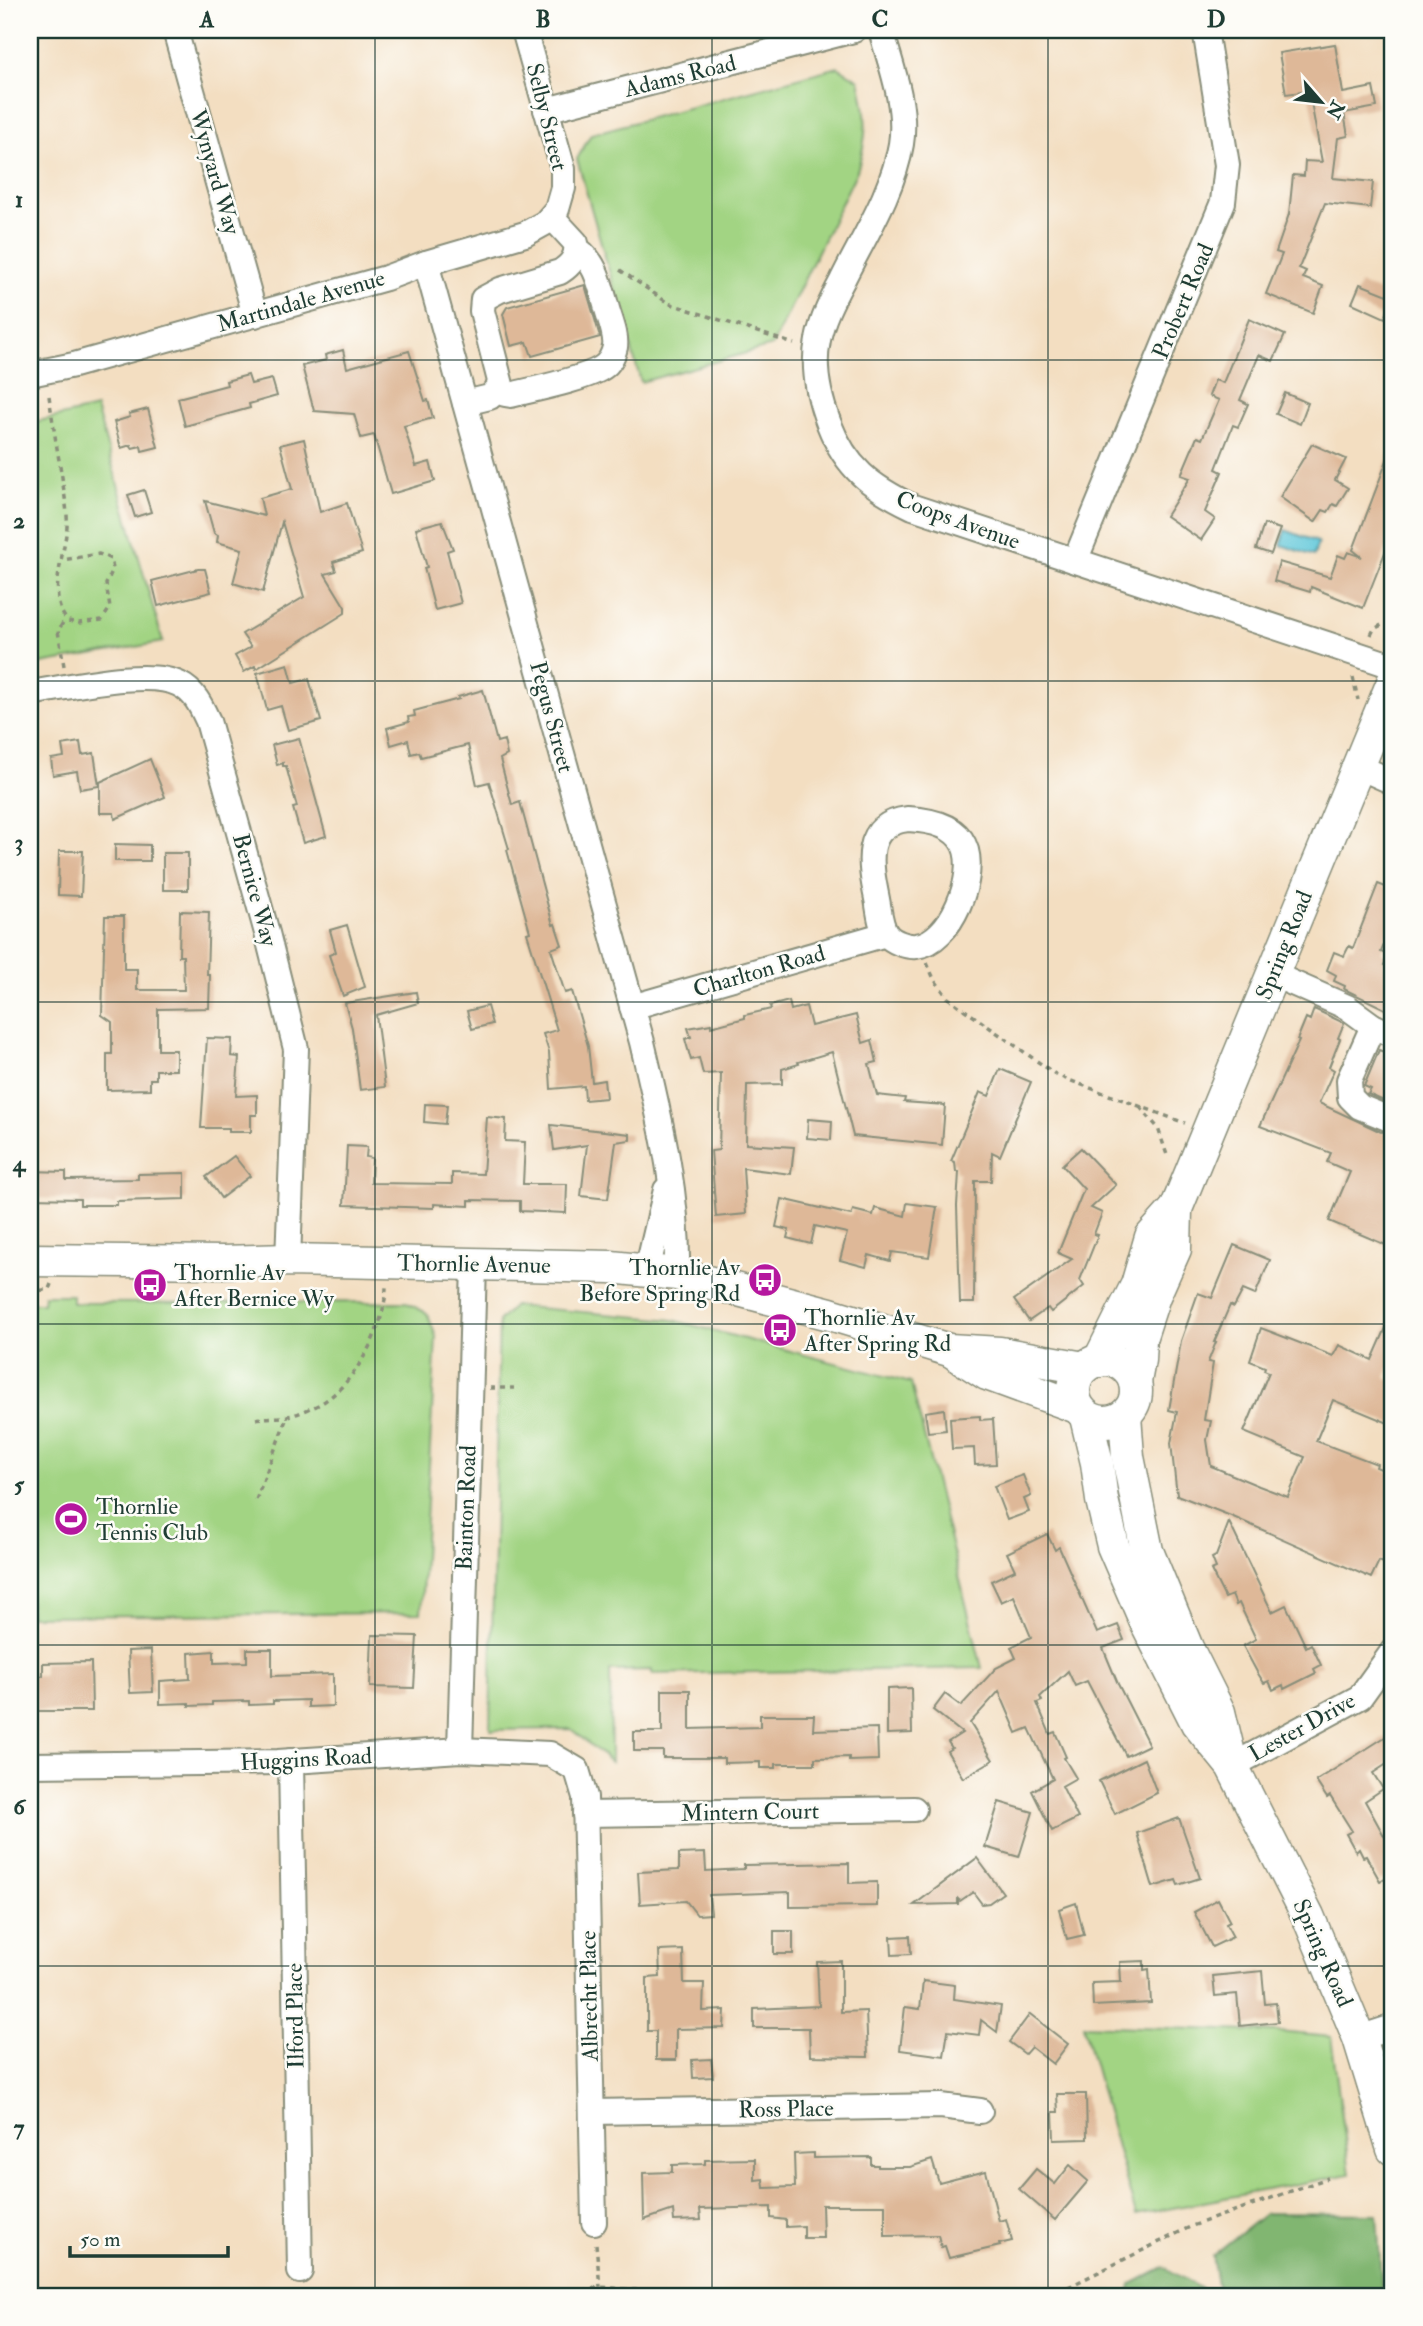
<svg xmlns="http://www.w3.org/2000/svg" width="1423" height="2326" font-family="'IM FELL Double Pica',serif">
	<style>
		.green { fill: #a2d483; stroke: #60885c; stroke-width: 2 }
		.forest { fill: #81b671; stroke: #507a52; stroke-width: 2 }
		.water { fill: #5ec7da; stroke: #3e8287; stroke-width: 2 }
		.building { fill: #deb898 }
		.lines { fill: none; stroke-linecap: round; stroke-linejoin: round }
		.minor-casing { stroke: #898e7a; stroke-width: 28 }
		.major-casing { stroke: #898e7a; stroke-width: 35 }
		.path { stroke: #898e7a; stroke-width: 3.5; stroke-dasharray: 5 5; stroke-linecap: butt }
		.minor { stroke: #fff; stroke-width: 24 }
		.major { stroke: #fff; stroke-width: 32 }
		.grid { fill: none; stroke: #1f3d34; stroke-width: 2; stroke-opacity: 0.55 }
		.labels { text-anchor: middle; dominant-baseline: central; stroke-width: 5; stroke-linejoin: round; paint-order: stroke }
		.street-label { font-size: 23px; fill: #1f3d34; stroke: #fdfcf7 }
		.poi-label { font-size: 23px; fill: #1f3d34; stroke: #fdfcf7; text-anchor: start }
		.neatline { fill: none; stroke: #1f3d34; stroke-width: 2.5 }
		.grid-label { font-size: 23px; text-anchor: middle; font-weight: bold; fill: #1f3d34 }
	</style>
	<rect width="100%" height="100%" fill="#fdfcf7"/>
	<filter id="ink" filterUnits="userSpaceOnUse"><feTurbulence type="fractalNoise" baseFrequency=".0143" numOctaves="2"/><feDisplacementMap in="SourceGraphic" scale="14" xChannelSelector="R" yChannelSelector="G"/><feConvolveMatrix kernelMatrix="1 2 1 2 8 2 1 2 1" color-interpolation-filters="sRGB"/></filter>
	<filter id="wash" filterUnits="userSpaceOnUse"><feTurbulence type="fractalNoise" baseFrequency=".00686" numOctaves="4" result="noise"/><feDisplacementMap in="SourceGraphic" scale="28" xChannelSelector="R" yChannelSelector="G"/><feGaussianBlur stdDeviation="1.57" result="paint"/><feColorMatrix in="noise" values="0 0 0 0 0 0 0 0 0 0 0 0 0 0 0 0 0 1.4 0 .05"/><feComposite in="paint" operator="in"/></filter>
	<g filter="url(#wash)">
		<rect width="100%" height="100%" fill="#f3dec1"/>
		<g class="green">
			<path d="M838,67L859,80C868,116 868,136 857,171L772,346L641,382L577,159L591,134Z"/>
			<path d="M96,408L163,642L30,666V423Z"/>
			<path d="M44,1295H72V1303L405,1302L427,1313L436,1337L421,1613L30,1616V1303H43Z"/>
			<path d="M514,1306L673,1320L911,1383L982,1668L652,1674V1670L610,1671L611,1762L571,1729L490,1730L499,1321Z"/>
			<path d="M1083,2025L1278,2032L1331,2037L1350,2174L1136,2215Z"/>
		</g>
		<g class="forest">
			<path d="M1266,2213L1377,2214L1382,2296H1219L1212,2256Z"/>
			<path d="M1164,2267L1213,2296H1129L1131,2284Z"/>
		</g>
		<path class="water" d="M1285,530L1318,542L1314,556L1281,545Z"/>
		<g id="blocks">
			<g class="building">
				<path d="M1335,44L1343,93L1373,87L1377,107L1344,113L1348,136L1338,138L1333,178L1373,182L1370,208L1325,203L1299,268L1306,271L1303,278L1323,286L1313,313L1266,294L1282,254L1276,252L1289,214L1293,175L1304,176L1305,161L1322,162L1309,91L1286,94L1279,53Z"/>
				<path d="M1360,284L1393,297L1385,318L1352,303Z"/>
				<path d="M585,285L600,337L532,356L527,342L511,346L503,314L507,307Z"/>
				<path d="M1249,319L1285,335L1273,361L1259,355L1240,400L1248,404L1238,427L1233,425L1216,469L1222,472L1205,512L1215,519L1201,540L1166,516L1190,478L1181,475L1197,437L1202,439L1219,400L1209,396L1215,380L1223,383Z"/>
				<path d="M343,350L347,368L409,351L425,401L428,400L433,418L404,426L416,466L430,462L435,481L391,494L374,435L361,438L354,414L314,411L302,366L326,360L325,355Z"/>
				<path d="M248,375L251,384L272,379L277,396L249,404L250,408L185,426L178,398L227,385L226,381Z"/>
				<path d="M1285,393L1308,403L1300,424L1276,414Z"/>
				<path d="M148,409L158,447L142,451L141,446L132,448L131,445L121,448L114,422L130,417L129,414Z"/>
				<path d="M304,439L320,512L347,503L362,553L333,562L336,571L325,574L345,607V613L256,669L255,666L244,672L235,656L251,647L242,634L304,597L282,522L263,592L233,583L242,549L217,542L218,535L214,533L205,501L264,516L260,498L292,489L280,445Z"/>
				<path d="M1312,444L1346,459L1335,480L1348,488L1337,506L1333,504L1328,512L1323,510L1315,522L1280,497Z"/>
				<path d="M1392,447L1393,532L1363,608L1311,587L1310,592L1274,581L1279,562L1330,577L1338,555L1345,558L1348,552L1362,557L1353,550Z"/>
				<path d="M144,490L151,512L135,517L128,495Z"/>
				<path d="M442,521L453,549L447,551L461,603L435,610L424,568L427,567L416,528Z"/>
				<path d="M1264,524L1280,529L1271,554L1256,549Z"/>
				<path d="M198,569H205L211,592L158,606L152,581Z"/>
				<path d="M288,664L293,683L309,679L321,721L288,730L281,706L267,710L257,673Z"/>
				<path d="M483,690L497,742L504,740L507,755L500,759L512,805L520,802L553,925L555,924L562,945L551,949L565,993L572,991L588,1046L592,1082L604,1080L606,1098L585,1100L584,1086L551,1089L549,1052L543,1034L557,1030L527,933L530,932L507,850L509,849L489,782L477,785L468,745L421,757L419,752L411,754L408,740L391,745L387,728L409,722L408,717L415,716L414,711L459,699L458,697Z"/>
				<path d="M299,738L326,836L303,843L293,808L297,807L286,766H283V763L277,765L272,745Z"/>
				<path d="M80,742L82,755L94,753L99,786L80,789L77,771L53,775L51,759L64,757L62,745Z"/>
				<path d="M150,759L165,797L115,819L114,813H100V782Z"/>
				<path d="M115,844L150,845V861H115Z"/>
				<path d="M59,851H83L81,896L58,895Z"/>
				<rect x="163" y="853" width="25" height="37"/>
				<path d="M1378,884L1393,890V922L1381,952L1388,955L1384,965L1393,969V1013L1344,989L1345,986L1334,981L1336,975L1327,970L1334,952L1344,956L1349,946L1353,948Z"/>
				<path d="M180,911L209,912L207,975H210L209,1008L158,1009V1050H176V1070H156V1079H150V1089L107,1090V1054H112V1022L102,1015L105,916H124V969H137V990H184L183,956H179Z"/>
				<path d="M347,925L365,987L343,996L329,955L336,952L330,930Z"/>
				<path d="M416,992L418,1003L376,1015L385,1087L360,1090L352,1028L345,1003Z"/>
				<path d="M789,1001L791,1010L806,1006L811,1026L856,1015L863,1043L872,1040L877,1062L869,1064L877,1095L905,1098L904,1102L945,1105L942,1145L853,1136L832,1052L798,1062L799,1064L782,1069V1084L747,1085L746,1144L794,1147L791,1174L743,1168L746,1214L716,1217L711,1151L719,1150L721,1073L703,1074L699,1058L691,1060L685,1039L691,1037L688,1028L711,1024V1027L745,1018V1015L771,1009L770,1006Z"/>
				<path d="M487,1006L492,1024L472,1029L467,1011Z"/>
				<path d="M1314,1009L1344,1023L1338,1038L1340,1039L1329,1067L1334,1070L1319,1103L1381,1132L1393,1131V1248L1329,1221L1350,1172L1327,1162L1331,1153L1260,1126L1299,1041L1297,1040L1306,1018L1310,1020Z"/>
				<path d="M207,1038L232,1039L231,1056L239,1057L236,1096L257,1095V1115H251V1132H229V1128H201Z"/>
				<path d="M1379,1050L1393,1056V1105L1368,1094L1371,1089L1364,1086Z"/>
				<path d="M1000,1069L1031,1082L1000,1156L992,1152L991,1181H975L974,1303H960L957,1206L959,1172H956L955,1162L951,1161L980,1092L989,1096Z"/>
				<path d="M425,1104L447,1105L445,1124L424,1122Z"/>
				<path d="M487,1117L506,1119L505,1141L525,1142L523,1184H567L566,1213L520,1211V1201L469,1200V1206L434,1204V1208L344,1205L347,1146L367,1147L366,1157L372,1158L371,1183L452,1184V1173L483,1174Z"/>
				<path d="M808,1119L832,1121L831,1140L807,1138Z"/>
				<path d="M551,1125L630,1134V1140L616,1142L608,1199L581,1196L587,1145L554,1150Z"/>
				<path d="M1081,1148L1116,1185L1091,1208L1102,1213L1094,1234L1098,1235L1080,1280L1084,1286L1051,1312L1048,1308L1029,1321L1014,1300L1072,1259L1058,1253L1084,1189L1062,1165Z"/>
				<path d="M234,1156L250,1176L221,1198L206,1177Z"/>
				<path d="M30,1171L66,1172V1180L138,1179V1174L185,1173V1199L117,1201V1205H80V1199L30,1198Z"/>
				<path d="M782,1199L851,1215L853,1210L873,1215L875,1208L905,1216L907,1203L937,1207L929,1257L892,1252L890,1261L869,1255L866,1267L840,1260L847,1233L815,1226L811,1244L787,1238L789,1230L776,1227Z"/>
				<path d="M1234,1245L1270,1260L1255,1295L1243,1290L1234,1307L1230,1305L1214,1342H1216L1208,1362L1213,1363L1204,1420L1211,1421L1207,1440L1211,1466L1259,1486L1288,1497L1305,1457L1244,1432L1269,1372L1264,1370L1265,1367L1250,1361L1261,1328L1333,1356L1339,1345L1372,1360L1393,1312V1360L1385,1378L1393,1381V1425L1333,1400L1316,1441L1377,1464L1376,1467L1393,1474V1547L1386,1564L1379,1561L1371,1578L1231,1516L1177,1495L1171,1443L1177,1412L1169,1410L1181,1341L1198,1293L1212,1298Z"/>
				<path d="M944,1409L946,1430L928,1432L925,1412Z"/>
				<path d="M980,1416V1420L993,1419L996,1464L975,1465L974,1448L952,1449L950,1418Z"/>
				<path d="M1023,1475L1031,1496L1024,1499L1029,1512L1007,1520L994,1486Z"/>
				<path d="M1229,1522L1272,1612L1286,1605L1306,1647L1311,1644L1321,1665L1314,1669L1316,1673L1284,1689L1283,1685L1273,1690L1269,1681L1264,1683L1257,1672L1243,1646L1256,1639L1239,1603L1236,1605L1232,1595L1225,1598L1211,1570L1216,1568L1212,1558L1216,1556Z"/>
				<path d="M1047,1534L1055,1550L1059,1547L1097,1633L1118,1625L1124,1640L1103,1648L1118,1684L1149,1745L1126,1756L1087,1681L1075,1686L1068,1671L1040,1697L1042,1701L1037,1703L1050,1734L1055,1732L1066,1757L1064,1758L1076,1778L1062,1786L1078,1818L1052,1831L1032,1791L1053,1779L1029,1728L1017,1733L999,1691L970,1723L993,1760L963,1778L947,1751L952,1748L948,1742L962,1733L933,1710L945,1694L961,1706L996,1668L1016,1658L1011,1647L1031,1637L1014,1596L1001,1602L991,1581L1015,1570L1007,1553Z"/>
				<path d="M372,1635L417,1636L414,1688L370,1687Z"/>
				<path d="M247,1649H272V1676L333,1674V1706L308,1707V1700L273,1701V1704L249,1705V1701L212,1702V1705L189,1706V1703L160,1704V1681L190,1679L189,1653L214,1651V1663L247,1662Z"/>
				<path d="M151,1650L153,1692L130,1693L128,1651Z"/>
				<path d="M91,1662L92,1711H30V1676H43V1663Z"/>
				<path d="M911,1688L912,1733L887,1734V1689Z"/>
				<path d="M662,1690H690V1729L760,1727V1715H814L813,1730L877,1728L878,1760L849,1761V1757L815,1758V1764H776V1768H760V1762L724,1763V1758H663V1751H634V1732H662Z"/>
				<path d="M1385,1737L1387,1740L1393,1737V1760L1373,1773L1383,1789L1365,1801L1393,1852V1873L1380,1881L1366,1856L1363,1857L1359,1849L1356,1852L1346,1834L1352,1831L1330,1796L1327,1798L1316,1781Z"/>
				<path d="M1144,1759L1157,1793L1115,1814L1099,1781Z"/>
				<path d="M999,1802L1033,1812L1019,1857L985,1847Z"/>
				<path d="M1179,1818L1200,1878L1178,1885L1176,1880L1153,1887L1137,1833Z"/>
				<path d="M705,1853L706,1871L744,1869V1865L849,1863V1883L877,1882V1906L790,1907V1892L709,1895L711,1914L697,1915L686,1901L640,1904L638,1872L679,1870V1854Z"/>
				<path d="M977,1858L1003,1893L989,1903L982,1904L973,1892L960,1901L958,1899V1904L914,1905Z"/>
				<path d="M1218,1899L1230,1922L1226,1924L1233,1937L1212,1947L1194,1912Z"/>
				<path d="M1076,1903L1084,1935L1067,1939L1059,1909Z"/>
				<rect x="774" y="1931" width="19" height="23"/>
				<path d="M910,1936L911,1954L892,1955L891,1937Z"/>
				<path d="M683,1950L684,1983H704L703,2011L725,2010L724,2028L676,2029V2060H656V2031H647V1978L660,1977L659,1951Z"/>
				<path d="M841,1961V2012L866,2011L868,2057L810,2056L809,2028H754V2009L819,2006L817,1962Z"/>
				<path d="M1144,1961V1970L1149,1969L1151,2003L1093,2006L1092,1983L1121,1982L1120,1962Z"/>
				<path d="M1262,1971L1265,2004L1276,2003L1278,2022L1240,2026L1237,1994L1215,1996L1213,1976Z"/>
				<path d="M923,1981L955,1985L954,1999L1001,2006L997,2032L981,2020L979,2035L948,2031L944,2056L900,2050L905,2007L920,2009Z"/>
				<path d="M1030,2014L1068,2044L1053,2064L1031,2047L1025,2054L1009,2042Z"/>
				<path d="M711,2059L713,2077L693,2078L692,2060Z"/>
				<path d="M1057,2094H1086L1087,2139L1054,2140L1053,2112H1058Z"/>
				<path d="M814,2153V2158L871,2157V2165H878V2167H910L932,2160L939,2183L986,2171L999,2221L1006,2219L1012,2241L999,2244L1000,2246L949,2258L945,2246L941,2247L938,2235L885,2236V2205H822L823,2238H804V2226L786,2227V2220L771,2218V2207L700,2209L701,2220L674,2221L673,2210L644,2220L643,2173L672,2172V2165L705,2164V2160L755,2159V2180L763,2179L764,2188L795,2187L794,2154Z"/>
				<path d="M1070,2165L1088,2181L1055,2220L1019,2189L1036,2169L1055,2184Z"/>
			</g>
		</g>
	</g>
	<g filter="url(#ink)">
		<use href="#blocks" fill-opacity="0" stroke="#898e7a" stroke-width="2"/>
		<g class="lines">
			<g class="minor-casing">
				<g id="minor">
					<path d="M175,30L255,315"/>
					<path d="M881,30C891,66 907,106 901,144C893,193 863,238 842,281C832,300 822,319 818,340C812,368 819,398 829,424C846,468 871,487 913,507L1393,666"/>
					<path d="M546,110L854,30"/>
					<path d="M426,263L642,1042C660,1119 679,1195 677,1274"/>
					<path d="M30,374L74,365L386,278L426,263L525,234L545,223L557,209L563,188V169L524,30"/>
					<path d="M499,389L505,394L511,395C534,389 581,380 600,369C608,365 613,356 615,347C617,334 609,318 606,305C600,284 596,262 577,249"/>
					<path d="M465,403L490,397L501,385L482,311L483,299L500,290L560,272C571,265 578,257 576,243L552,217"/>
					<path d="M1075,561L1223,202L1227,165L1205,30"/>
					<path d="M30,693C66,688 148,668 179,684C195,692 201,706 208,721L267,933L296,1049L288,1260"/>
					<path d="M1357,766L1393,782"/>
					<path d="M908,819C928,820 955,825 964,845C978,874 951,943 916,946C907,947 893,942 887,935C880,926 879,909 877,899C870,865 862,824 908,819Z"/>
					<path d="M1272,974L1347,1007L1373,1026L1393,1035"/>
					<path d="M632,1007L886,934"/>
					<path d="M1373,1026L1349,1080L1350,1097L1360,1107L1387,1118"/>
					<path d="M647,1271L666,1190"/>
					<path d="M460,1750L474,1265"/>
					<path d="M291,1761L300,2271"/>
					<path d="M30,1765L278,1762L460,1750L550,1754L577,1770L585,1797L594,2222"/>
					<path d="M1232,1766L1360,1697L1393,1651"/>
					<path d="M585,1814L914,1809"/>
					<path d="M1359,2038L1387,2029L1393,2043"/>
					<path d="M592,2112L941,2106L980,2111"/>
				</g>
			</g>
			<g class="major-casing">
				<g id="major">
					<path d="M30,1260L223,1262L288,1260L611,1267L677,1274L830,1314L949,1350L1000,1353L1084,1368"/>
					<path d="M953,1352L987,1374L1077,1407"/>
					<circle cx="1105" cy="1391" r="31"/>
					<path d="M1099,1361L1137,1285L1151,1237L1176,1209L1393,682"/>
					<path d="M1135,1382L1139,1360L1140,1339L1154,1296L1175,1249L1176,1209"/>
					<path d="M1125,1415L1128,1457L1147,1551L1187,1648L1219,1712L1230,1758"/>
					<path d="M1086,1417L1097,1463L1102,1500L1113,1546L1145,1620L1197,1723L1232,1766L1308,1916L1359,2038L1393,2149"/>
				</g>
			</g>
			<g class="path">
				<path d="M620,270L668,303L794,344"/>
				<path d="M49,396C53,423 57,450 62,477C64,494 68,510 67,526C65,554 46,598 68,621L79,623L102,620L110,608L106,584L113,569L111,559L99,554L63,560"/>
				<path d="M1371,635L1374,629L1393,619"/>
				<path d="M64,666L58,631L65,619"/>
				<path d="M1353,677L1358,700"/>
				<path d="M927,963L934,979L948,998L1058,1076L1185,1123"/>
				<path d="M1140,1107L1158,1128L1168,1158"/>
				<path d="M30,1292L49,1289L51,1284"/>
				<path d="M490,1388H514"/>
				<path d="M256,1419C267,1417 279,1418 288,1416C296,1415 306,1410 314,1407C353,1390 386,1327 386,1286"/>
				<path d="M256,1500L287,1417"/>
				<path d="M596,2244L600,2287"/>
				<path d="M553,2296L600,2287L707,2296"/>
				<path d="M1050,2296L1192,2226L1328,2178"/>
			</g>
			<use href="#minor" class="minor"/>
			<use href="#major" class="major"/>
		</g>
	</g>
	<path class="grid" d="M375,30V2296M712,30V2296M1048,30V2296M30,360H1393M30,681H1393M30,1002H1393M30,1324H1393M30,1645H1393M30,1966H1393"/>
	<defs>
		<g id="bus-disc" transform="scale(1.75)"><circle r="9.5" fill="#b5179e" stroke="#fdfcf7"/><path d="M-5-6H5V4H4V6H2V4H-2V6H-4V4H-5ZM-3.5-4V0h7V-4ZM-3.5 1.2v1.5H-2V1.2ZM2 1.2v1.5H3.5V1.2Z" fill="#fff"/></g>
		<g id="stadium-disc" transform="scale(1.75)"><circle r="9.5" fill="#b5179e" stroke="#fdfcf7"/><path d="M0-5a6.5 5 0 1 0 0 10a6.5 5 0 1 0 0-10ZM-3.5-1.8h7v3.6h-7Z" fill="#fff"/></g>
	</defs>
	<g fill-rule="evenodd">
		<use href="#bus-disc" x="765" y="1280"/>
		<use href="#bus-disc" x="150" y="1285"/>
		<use href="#bus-disc" x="780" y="1330"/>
		<use href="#stadium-disc" x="71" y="1519"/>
	</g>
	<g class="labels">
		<g class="street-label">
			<text transform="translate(680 76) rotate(-14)">Adams Road</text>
			<text transform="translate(547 117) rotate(76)">Selby Street</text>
			<text transform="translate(215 172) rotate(74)">Wynyard Way</text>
			<text transform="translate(301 301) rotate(-16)">Martindale Avenue</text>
			<text transform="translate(1183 301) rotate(-67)">Probert Road</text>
			<text transform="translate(958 520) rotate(20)">Coops Avenue</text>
			<text transform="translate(552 717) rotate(75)">Pegus Street</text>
			<text transform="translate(255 890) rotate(75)">Bernice Way</text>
			<text transform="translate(1284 945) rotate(-68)">Spring Road</text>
			<text transform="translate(759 971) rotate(-16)">Charlton Road</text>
			<text transform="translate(474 1264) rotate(1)">Thornlie Avenue</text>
			<text transform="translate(466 1508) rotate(-88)">Bainton Road</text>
			<text transform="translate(1302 1727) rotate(-29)">Lester Drive</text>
			<text transform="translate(306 1759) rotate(-3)">Huggins Road</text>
			<text transform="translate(750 1812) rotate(-1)">Mintern Court</text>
			<text transform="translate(1323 1953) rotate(66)">Spring Road</text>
			<text transform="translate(589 1996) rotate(-91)">Albrecht Place</text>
			<text transform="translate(295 2016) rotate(-91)">Ilford Place</text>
			<text transform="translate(786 2109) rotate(-1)">Ross Place</text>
		</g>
		<g class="poi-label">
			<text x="740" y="1267" text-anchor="end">Thornlie Av<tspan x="740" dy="26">Before Spring Rd</tspan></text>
			<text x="174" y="1272">Thornlie Av<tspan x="174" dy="26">After Bernice Wy</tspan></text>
			<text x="804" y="1317">Thornlie Av<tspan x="804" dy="26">After Spring Rd</tspan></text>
			<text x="96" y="1506">Thornlie<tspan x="96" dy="26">Tennis Club</tspan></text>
		</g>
	</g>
	<rect width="1423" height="2326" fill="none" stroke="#fdfcf7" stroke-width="77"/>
	<g transform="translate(1321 102) rotate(118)" stroke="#fdfcf7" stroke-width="5" paint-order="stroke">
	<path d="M0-5L12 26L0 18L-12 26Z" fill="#1f3d34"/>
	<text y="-10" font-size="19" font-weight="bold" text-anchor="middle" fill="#1f3d34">N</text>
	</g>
	<path d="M70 2246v10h158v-10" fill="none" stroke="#1f3d34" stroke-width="3.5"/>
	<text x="80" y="2246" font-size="21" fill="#1f3d34" stroke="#fdfcf7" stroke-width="5" paint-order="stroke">50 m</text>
	<rect x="38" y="38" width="1346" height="2250" class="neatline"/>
	<g class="grid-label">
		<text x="207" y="27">A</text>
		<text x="543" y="27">B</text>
		<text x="880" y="27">C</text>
		<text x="1216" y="27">D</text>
		<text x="19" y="207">1</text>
		<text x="19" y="528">2</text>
		<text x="19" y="850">3</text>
		<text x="19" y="1171">4</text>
		<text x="19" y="1492">5</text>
		<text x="19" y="1814">6</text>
		<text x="19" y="2135">7</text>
	</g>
</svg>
